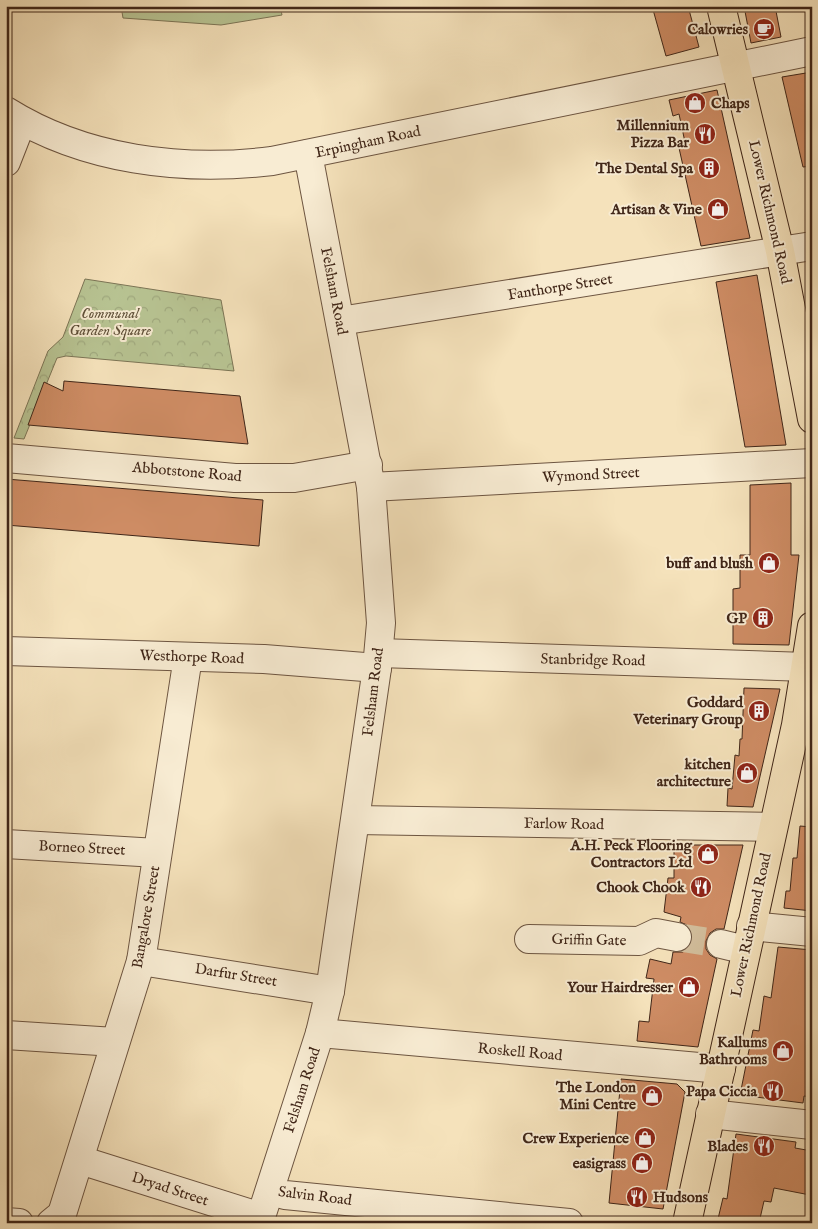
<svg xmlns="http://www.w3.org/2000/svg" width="818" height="1229" font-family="'IM FELL English',serif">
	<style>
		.park { fill: url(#park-crowns); stroke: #7c7556 }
		.pitch { fill: #b8c493; stroke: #7c7556 }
		.building { fill: #ce8c64; stroke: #402618 }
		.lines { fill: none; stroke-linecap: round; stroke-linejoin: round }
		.minor-tunnel { stroke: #d1bc9a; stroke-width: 28; stroke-dasharray: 28 14; stroke-linecap: butt }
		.minor-casing { stroke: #6d5541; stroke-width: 30 }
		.major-casing { stroke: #402618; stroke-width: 30 }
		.minor { stroke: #f8ecd3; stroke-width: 28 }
		.major { stroke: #f5e2bb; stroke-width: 28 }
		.labels { text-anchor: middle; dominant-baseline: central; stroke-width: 4; stroke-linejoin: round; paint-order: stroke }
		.poi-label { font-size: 15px; font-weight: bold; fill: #402618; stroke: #f8ecd3; text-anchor: end }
		.street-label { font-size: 15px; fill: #402618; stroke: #f8ecd3 }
		.park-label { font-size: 15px; font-style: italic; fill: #5e4e37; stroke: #f8ecd3 }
	</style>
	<defs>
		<pattern id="park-crowns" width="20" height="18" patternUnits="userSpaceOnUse" patternTransform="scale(1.25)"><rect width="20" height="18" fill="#b8c493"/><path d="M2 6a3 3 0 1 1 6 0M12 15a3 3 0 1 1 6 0" fill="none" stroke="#9fa87e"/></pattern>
	</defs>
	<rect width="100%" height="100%" fill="#f5e2bb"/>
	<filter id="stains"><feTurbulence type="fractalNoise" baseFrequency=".004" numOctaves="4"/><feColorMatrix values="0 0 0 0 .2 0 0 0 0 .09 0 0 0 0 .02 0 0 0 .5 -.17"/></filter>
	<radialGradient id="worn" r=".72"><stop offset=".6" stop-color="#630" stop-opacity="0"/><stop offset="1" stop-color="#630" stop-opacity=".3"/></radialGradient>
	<path class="park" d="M85,279L221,300L234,371L66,356L57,358L24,439L14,438L48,351L63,337Z"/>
	<path class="pitch" d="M121,6H280L282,15L221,25L123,18Z"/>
	<g class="building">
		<path d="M652,6H688L699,47L666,56Z"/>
		<path d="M744,6H775L781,37L751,43Z"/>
		<path d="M812,72V166L803,167L782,77Z"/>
		<path d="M717,90L750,238L701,246L679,148L686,147L679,114L673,116L669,100Z"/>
		<path d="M757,275L786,445L745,447L716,282Z"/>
		<path d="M64,381L240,396L248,444L28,425L44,382L63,391Z"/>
		<path d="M6,479L263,500L259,546L6,525Z"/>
		<path d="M791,483V555H799L789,645L733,644V589L740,588V555H750V485Z"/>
		<path d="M744,688L780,689L753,807L727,806L728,788L732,789L735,755L739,756L740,739H742Z"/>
		<path d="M800,826L812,827V911L784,908L786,891H790L793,858H797Z"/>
		<path d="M674,845H743L724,929H716L710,933L706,941V949L710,955L717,959L698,1047L637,1041L639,1021L649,1022L654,979L646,978L650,959L671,964L673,952H683L689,947L692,940V931L687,925L680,922L681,917L664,912L668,878H674Z"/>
		<path d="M778,947L812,950V1097L804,1096L803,1103L740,1095L753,1030L759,1031L764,996L771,998Z"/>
		<path d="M621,1079L677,1084L685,1092L663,1209L609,1203Z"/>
		<path d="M736,1134L796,1142L795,1148L812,1151L810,1195L774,1188L771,1202L764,1201L759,1223H717L723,1198L727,1199Z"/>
	</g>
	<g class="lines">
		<path class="minor-tunnel" d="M677,937L721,944"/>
		<g class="minor-casing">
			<g id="minor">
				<path d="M6,111C84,160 182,172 272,161L812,51"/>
				<path d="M6,162L22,121"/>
				<path d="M340,321L812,246"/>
				<path d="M6,458L235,478H294L368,465"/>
				<path d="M371,487L812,463"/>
				<path d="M6,651L264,659L377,668"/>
				<path d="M379,653L807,667"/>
				<path d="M356,820L772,827"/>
				<path d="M6,844L157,853"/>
				<path d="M751,926L812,932"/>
				<path d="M529,939L639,941L656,933L677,937"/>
				<path d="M721,944L746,950"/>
				<path d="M141,961L330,991"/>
				<path d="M320,1033L721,1069"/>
				<path d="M6,1035L115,1042"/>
				<path d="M710,1114L812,1125"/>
				<path d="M80,1160L261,1217"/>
				<path d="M270,1191L285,1195L569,1223"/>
				<path d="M6,1222L19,1223"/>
				<path d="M51,1223L62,1214L141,961L188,657"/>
				<path d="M259,1223L320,1033L330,991L377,668L381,623L371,487L308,154"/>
			</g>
		</g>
		<g class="major-casing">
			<g id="major">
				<path d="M721,6L780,251L812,419"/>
				<path d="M687,1223L796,725L812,626"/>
			</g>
		</g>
		<use href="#minor" class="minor"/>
		<use href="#major" class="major"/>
	</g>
	<defs>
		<g id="cafe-disc" transform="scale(1.125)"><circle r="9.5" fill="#8f2418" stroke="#f8ecd3"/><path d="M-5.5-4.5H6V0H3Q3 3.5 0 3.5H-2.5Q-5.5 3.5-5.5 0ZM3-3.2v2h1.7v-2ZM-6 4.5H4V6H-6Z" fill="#fff"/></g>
		<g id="shop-disc" transform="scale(1.125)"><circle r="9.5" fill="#8f2418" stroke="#f8ecd3"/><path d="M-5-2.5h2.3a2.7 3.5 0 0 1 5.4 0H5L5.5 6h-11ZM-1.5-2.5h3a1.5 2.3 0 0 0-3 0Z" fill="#fff"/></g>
		<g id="restaurant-disc" transform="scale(1.125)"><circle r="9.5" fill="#8f2418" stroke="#f8ecd3"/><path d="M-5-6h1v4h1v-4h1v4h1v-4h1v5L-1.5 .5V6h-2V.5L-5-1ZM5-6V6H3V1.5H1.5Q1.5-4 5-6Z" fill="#fff"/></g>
		<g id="building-disc" transform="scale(1.125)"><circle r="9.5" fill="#8f2418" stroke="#f8ecd3"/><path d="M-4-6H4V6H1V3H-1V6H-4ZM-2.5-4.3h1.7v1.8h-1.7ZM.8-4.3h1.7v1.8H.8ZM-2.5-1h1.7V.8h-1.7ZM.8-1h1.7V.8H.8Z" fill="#fff"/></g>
	</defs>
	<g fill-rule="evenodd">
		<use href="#cafe-disc" x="764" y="29"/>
		<use href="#shop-disc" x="695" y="103"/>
		<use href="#restaurant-disc" x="705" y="134"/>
		<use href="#building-disc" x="709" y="168"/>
		<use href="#shop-disc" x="718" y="209"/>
		<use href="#shop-disc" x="769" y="563"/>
		<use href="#building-disc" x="763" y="618"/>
		<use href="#building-disc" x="759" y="711"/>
		<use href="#shop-disc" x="747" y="773"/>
		<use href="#shop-disc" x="708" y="854"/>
		<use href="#restaurant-disc" x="701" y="887"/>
		<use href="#shop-disc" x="689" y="987"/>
		<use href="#shop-disc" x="783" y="1051"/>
		<use href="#restaurant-disc" x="773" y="1091"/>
		<use href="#shop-disc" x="652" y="1096"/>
		<use href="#shop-disc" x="645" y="1138"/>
		<use href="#restaurant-disc" x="764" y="1146"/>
		<use href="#shop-disc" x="642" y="1163"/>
		<use href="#restaurant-disc" x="637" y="1197"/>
	</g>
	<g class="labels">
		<g class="poi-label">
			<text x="748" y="29">Calowries</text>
			<text x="711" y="103" text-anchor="start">Chaps</text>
			<text x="689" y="125">Millennium<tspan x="689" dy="17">Pizza Bar</tspan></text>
			<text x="693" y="168">The Dental Spa</text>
			<text x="702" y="209">Artisan &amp; Vine</text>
			<text x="753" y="563">buff and blush</text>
			<text x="747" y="618">GP</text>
			<text x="743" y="702">Goddard<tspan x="743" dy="17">Veterinary Group</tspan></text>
			<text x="731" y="764">kitchen<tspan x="731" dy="17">architecture</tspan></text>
			<text x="692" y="845">A.H. Peck Flooring<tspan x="692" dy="17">Contractors Ltd</tspan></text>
			<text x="685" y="887">Chook Chook</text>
			<text x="673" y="987">Your Hairdresser</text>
			<text x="767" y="1042">Kallums<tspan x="767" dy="17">Bathrooms</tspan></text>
			<text x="636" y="1087">The London<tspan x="636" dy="17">Mini Centre</tspan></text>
			<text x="757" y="1091">Papa Ciccia</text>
			<text x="629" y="1138">Crew Experience</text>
			<text x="748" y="1146">Blades</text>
			<text x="626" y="1163">easigrass</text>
			<text x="653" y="1197" text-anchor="start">Hudsons</text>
		</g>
		<g class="street-label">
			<text transform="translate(368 142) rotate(-12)">Erpingham Road</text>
			<text transform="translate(770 212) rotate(77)">Lower Richmond Road</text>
			<text transform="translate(560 287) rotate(-9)">Fanthorpe Street</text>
			<text transform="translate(334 291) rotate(79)">Felsham Road</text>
			<text transform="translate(187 472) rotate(5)">Abbotstone Road</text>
			<text transform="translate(591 475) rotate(-3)">Wymond Street</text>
			<text transform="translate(192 657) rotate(2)">Westhorpe Road</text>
			<text transform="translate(593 660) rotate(1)">Stanbridge Road</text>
			<text transform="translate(373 692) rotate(-83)">Felsham Road</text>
			<text transform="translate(564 824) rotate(1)">Farlow Road</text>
			<text transform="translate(82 848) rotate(3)">Borneo Street</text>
			<text transform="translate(146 917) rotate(-80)">Bangalore Street</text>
			<text transform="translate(751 925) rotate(-78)">Lower Richmond Road</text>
			<text transform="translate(589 940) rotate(1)">Griffin Gate</text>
			<text transform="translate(236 975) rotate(9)">Darfur Street</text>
			<text transform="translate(520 1052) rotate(5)">Roskell Road</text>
			<text transform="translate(302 1090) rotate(-72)">Felsham Road</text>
			<text transform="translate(170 1189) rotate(18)">Dryad Street</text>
			<text transform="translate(315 1196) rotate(7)">Salvin Road</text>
		</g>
		<g class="park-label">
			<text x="110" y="313">Communal<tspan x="110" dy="17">Garden Square</tspan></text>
		</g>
	</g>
	<rect width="818" height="1229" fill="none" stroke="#f5e2bb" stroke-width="25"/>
	<rect x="8" y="8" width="803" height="1214" fill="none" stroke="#402618" stroke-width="2.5"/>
	<rect x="12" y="12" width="793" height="1204" fill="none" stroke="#402618"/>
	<rect width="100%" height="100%" filter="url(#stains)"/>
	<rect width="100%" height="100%" fill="url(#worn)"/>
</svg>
